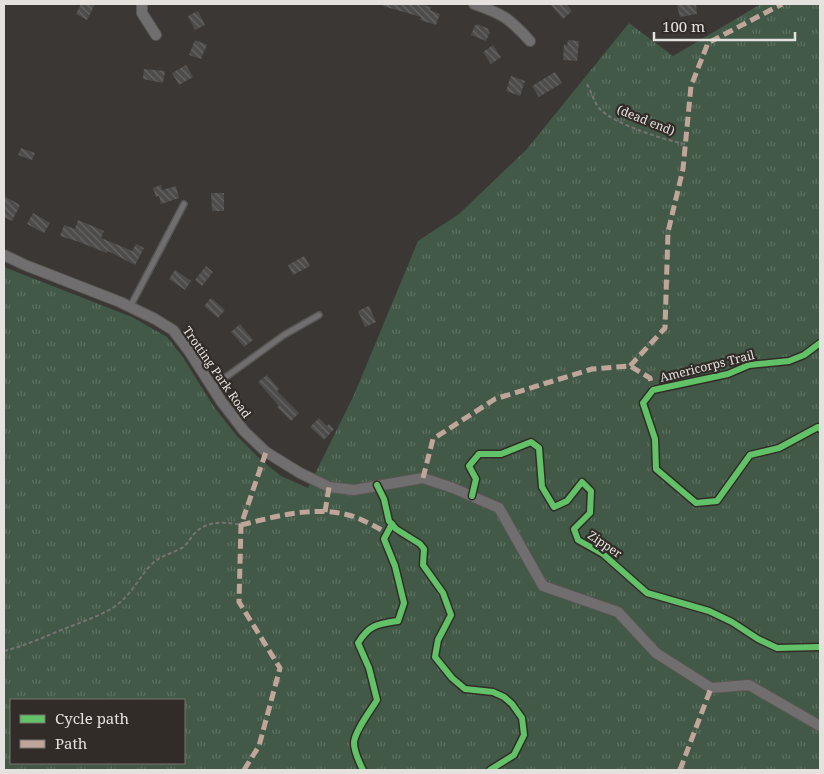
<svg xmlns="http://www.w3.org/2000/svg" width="824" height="774" font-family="'Noto Serif',serif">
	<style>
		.park { fill: url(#park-tufts); fill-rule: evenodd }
		.building { fill: url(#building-back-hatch) }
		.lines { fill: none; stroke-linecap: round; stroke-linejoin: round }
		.service-casing { stroke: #585653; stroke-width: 8 }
		.minor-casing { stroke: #585653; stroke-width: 12 }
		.path { stroke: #757372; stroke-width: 2; stroke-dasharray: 4 2.5; stroke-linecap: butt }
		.service { stroke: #706e6e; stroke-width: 5 }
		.minor { stroke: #706e6e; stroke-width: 10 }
		.quiet { stroke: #c0a59a; stroke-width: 5; stroke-dasharray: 10 5; stroke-linecap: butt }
		.cycleway-casing { stroke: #322c28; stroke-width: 9 }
		.cycleway { stroke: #61c268; stroke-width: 6 }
		.labels { text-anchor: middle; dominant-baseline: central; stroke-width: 4.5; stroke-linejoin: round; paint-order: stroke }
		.street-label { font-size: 12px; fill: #e4e1de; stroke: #322c28 }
	</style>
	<defs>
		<pattern id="park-tufts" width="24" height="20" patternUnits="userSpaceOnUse" patternTransform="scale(1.25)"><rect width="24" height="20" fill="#425947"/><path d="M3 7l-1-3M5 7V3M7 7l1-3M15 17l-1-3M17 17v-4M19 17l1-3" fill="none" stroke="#5d7161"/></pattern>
		<pattern id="building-back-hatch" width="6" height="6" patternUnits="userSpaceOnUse" patternTransform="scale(1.25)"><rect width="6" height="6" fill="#4e4c4a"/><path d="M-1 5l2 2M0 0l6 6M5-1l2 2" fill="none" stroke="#676664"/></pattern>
	</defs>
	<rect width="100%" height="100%" fill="#3a3734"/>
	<path class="park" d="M761,4H820V770H4V267L132,317L167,337L182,356L214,407L237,436L260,459L281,476L308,488L354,395L418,241L459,214L526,150L629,23L673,56ZM11,700H184V763H11Z"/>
	<g class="building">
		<path d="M81,4H95L87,20L76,14Z"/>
		<path d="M383,4H420L431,7L430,10L440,14L436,25L420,20L421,17L383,6Z"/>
		<path d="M550,4H566L572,11L563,19Z"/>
		<path d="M683,4H696L697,14L680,17L677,5Z"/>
		<path d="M198,11L205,25L195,30L188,16Z"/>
		<path d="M477,24L489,29L488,31L490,32L486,41L471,35L475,25L476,26Z"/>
		<path d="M195,40L207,45L201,59L189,55Z"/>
		<path d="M568,40L579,41L577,61L563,60L564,44L567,45Z"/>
		<path d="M493,45L501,57L491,64L483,52Z"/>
		<path d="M186,65L193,77L179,85L172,73Z"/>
		<path d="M144,69L165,71L163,83L143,79Z"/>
		<path d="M555,72L562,83L539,97L532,86Z"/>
		<path d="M511,76L525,81L520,96L506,91Z"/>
		<path d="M21,148L35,153L32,160L18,155Z"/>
		<path d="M161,185L162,190L176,186L179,198L161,204L159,196L156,197L153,188Z"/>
		<path d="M211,193H224V211H212Z"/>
		<path d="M4,196L20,205L12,221L4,217Z"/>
		<path d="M33,213L50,223L44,233L27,224Z"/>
		<path d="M78,220L104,231L101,238L123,247L132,251L136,244L144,248L135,265L108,251L107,253L79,242L60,236L64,225L75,229Z"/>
		<path d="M304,256L310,266L293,275L288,265Z"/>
		<path d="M206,266L213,272L202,286L195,280Z"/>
		<path d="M175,270L191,281L185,290L169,279Z"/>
		<path d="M211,298L225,310L218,318L204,306Z"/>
		<path d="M369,306L376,322L365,327L358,311Z"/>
		<path d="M240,324L253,340L244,347L231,332Z"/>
		<path d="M267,375L279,389L277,391L299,413L291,421L277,407L279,406L258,382Z"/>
		<path d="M319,418L327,426L329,424L334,429L324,440L310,427Z"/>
	</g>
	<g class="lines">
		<g class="service-casing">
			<g id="service">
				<path d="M130,307L184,204"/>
				<path d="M212,387L284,335L319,315"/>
			</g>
		</g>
		<g class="minor-casing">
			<g id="minor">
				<path d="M142,4V13L156,35"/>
				<path d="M474,4C503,14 509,18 530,41"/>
				<path d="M4,255L25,265L120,302L155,319L173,330L189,351L221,401L244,431L266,452L300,473L329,487L354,490L423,478L453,488L499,508L543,586L618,612L656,653L711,688L749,685L820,726"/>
			</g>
		</g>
		<g class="path">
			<path d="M587,84C591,91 594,102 599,108C613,124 665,140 685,144"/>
			<path d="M4,651C24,646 42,638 61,630C79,623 98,617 114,607C130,596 137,581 149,567C158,556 171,554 182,548C188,544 190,538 195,533C207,520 226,522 241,525"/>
		</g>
		<use href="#service" class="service"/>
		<use href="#minor" class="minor"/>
		<g class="quiet">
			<path d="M630,366L665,328L668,232L683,169L691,86L708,43L782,4"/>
			<path d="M423,478L433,439L495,399L592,369L630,366L650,378L653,390"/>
			<path d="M325,512L329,487"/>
			<path d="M241,525C278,516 315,505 352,516C364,520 376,527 387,533"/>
			<path d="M244,770L259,746L280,668L239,602L241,525L266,452"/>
			<path d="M680,770L711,688"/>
		</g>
		<g class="cycleway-casing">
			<g id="cycleway">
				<path d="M820,343L804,355L789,361L749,365L728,374L653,390L643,403L655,439L656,469L696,503L717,501L750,455L779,448L818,427L820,429"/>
				<path d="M377,485L384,499L389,521L396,529L420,544L424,549L423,565L443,593L451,615L438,640L435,657L452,678L465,689L493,692L504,697L512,704L522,718L524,735L514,755L490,770"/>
				<path d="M472,496L476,479L469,466L479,454H501L531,442L539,448L542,487L554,507L567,501L582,482L591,491L590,513L574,529L578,540L603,554L647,593L709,611L732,622L758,639L777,648L820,647"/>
				<path d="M363,770C359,762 354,752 354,743C354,732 371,710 377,700L369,668L358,643C369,625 377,624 398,621L404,603L395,566L384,539L392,524"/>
			</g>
		</g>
		<use href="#cycleway" class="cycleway"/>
	</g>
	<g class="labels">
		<g class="street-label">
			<text transform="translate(646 120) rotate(22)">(dead end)</text>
			<text transform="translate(707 366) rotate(-14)">Americorps Trail</text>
			<text transform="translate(217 372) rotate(55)">Trotting Park Road</text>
			<text transform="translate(605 544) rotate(34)">Zipper</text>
		</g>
	</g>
	<rect width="824" height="774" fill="none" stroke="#e4e1de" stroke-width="10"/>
	<rect x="10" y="699" width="175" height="65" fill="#322c28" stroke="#797471"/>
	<rect x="20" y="715" width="25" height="8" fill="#61c268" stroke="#797471"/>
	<text x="55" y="724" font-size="15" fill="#e4e1de">Cycle path</text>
	<rect x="20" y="740" width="25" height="8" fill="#c0a59a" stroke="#797471"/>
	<text x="55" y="749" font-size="15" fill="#e4e1de">Path</text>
	<path d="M654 32v8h141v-8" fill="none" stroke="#e4e1de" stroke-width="2.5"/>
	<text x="662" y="32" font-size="15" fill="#e4e1de" stroke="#322c28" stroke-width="4" paint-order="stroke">100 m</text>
</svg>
